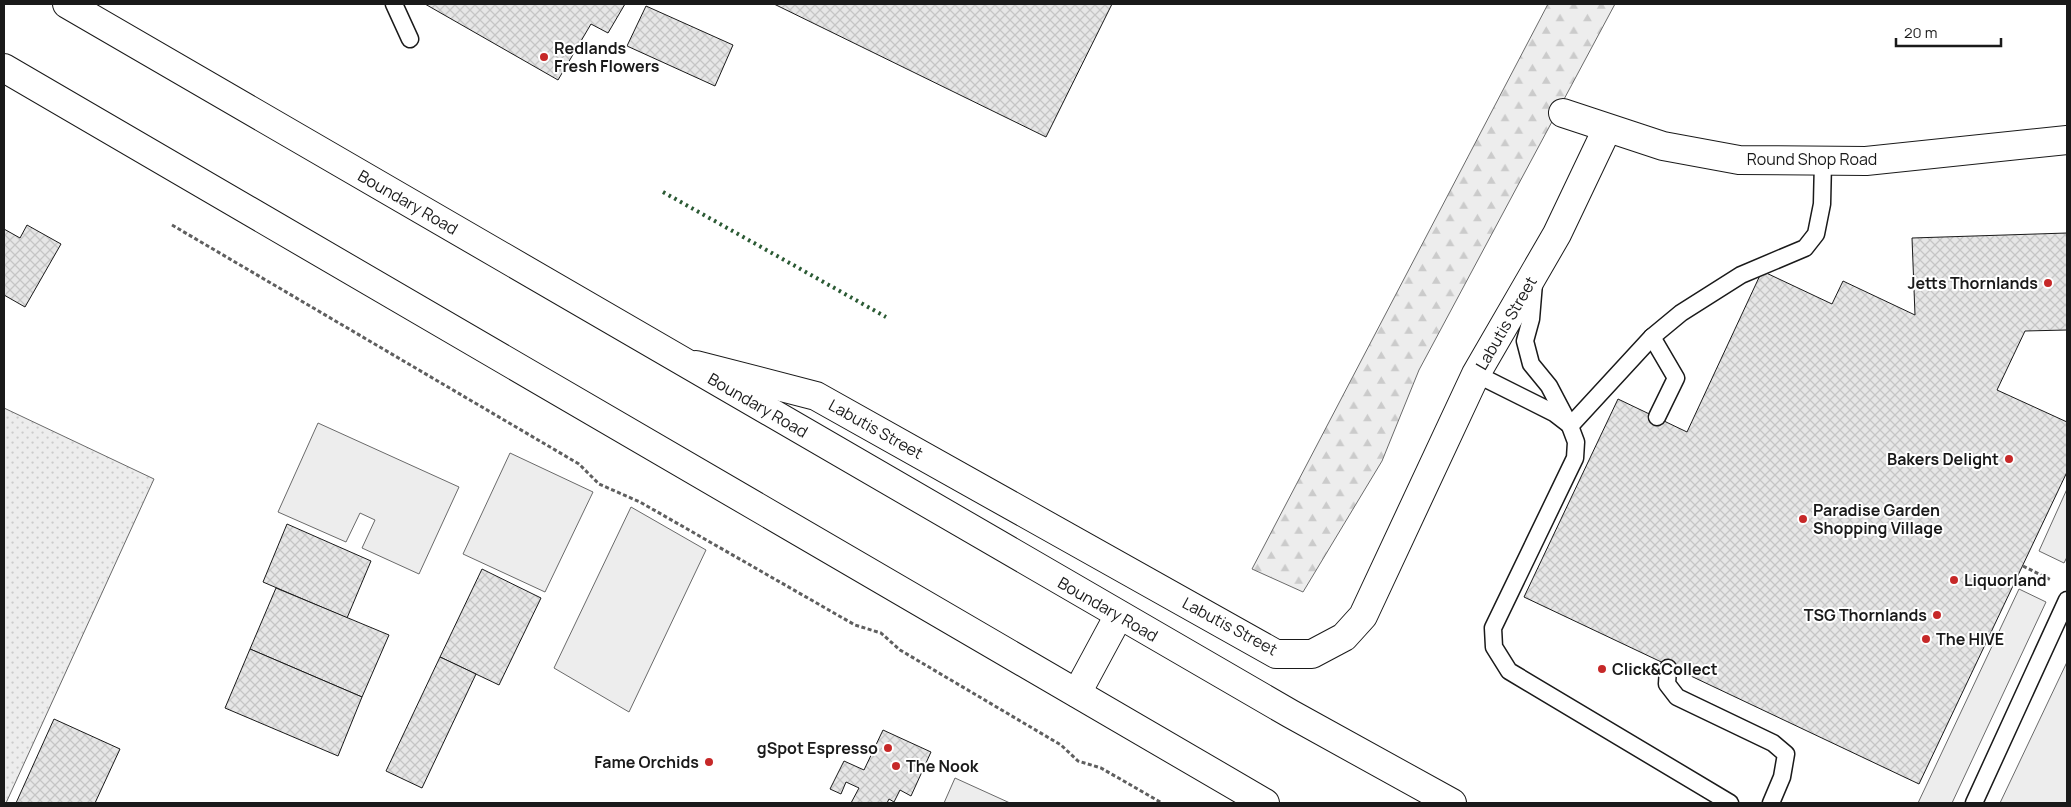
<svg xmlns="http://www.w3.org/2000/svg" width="2071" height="807" font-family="Manrope,sans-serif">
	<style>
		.grass { fill: url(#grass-dots); stroke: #6a6a6a }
		.forest { fill: url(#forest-firs); stroke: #6a6a6a }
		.built { fill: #ededed; stroke: #6a6a6a }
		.building { fill: url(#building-cross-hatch); stroke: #1a1a1a }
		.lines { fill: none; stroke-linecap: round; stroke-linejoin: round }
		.service-casing { stroke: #1a1a1a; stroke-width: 19 }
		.minor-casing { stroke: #1a1a1a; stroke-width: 30 }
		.trunk-casing { stroke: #1a1a1a; stroke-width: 30 }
		.path { stroke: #5f5f5f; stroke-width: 3; stroke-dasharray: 4 2.5; stroke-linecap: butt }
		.service { stroke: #fff; stroke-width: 16 }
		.minor { stroke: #fff; stroke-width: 28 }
		.trunk { stroke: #fff; stroke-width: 28 }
		.hedge { stroke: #2b5a34; stroke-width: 4; stroke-dasharray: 2.5 4; stroke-linecap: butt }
		.poi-dot { fill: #c62828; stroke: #fff; stroke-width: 2 }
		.labels { text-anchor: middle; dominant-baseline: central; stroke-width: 4; stroke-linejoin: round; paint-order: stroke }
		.poi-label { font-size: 16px; font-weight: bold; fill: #1a1a1a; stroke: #fff; text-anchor: start }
		.street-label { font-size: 16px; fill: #1a1a1a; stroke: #fff }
	</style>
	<defs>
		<pattern id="grass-dots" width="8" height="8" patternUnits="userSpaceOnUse" patternTransform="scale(1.25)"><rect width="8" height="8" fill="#ededed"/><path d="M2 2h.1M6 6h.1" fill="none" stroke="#cbcbcb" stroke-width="1.8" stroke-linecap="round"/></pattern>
		<pattern id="forest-firs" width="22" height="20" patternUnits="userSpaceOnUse" patternTransform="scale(1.25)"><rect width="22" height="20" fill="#ededed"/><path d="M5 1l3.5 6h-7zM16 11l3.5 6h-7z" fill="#cbcbcb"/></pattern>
		<pattern id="building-cross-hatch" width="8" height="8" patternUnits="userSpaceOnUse" patternTransform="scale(1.25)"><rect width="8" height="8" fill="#e6e6e6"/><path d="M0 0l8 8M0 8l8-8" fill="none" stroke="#c5c5c5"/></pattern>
	</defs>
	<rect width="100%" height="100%" fill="#fff"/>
	<path class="grass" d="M4,408L154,479L6,803H4Z"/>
	<path class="forest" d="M1548,4H1615L1419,370L1382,461L1303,592L1252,569Z"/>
	<g class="built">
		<path d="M318,423L459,487L419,574L362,548L375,520L360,513L346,542L278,512Z"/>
		<path d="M510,453L593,492L545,592L463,554Z"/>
		<path d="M2067,489V557L2064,563L2039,551Z"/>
		<path d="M631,507L706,550L629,712L554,668Z"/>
		<path d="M2019,589L2046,602L1952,803H1918Z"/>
		<path d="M2067,662V803H2000Z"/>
		<path d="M955,778L1010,803H944Z"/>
	</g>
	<g class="building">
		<path d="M425,4H625L608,33L591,24L558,80Z"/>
		<path d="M774,4H1112L1046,137Z"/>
		<path d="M646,6L733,45L715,86L627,46Z"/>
		<path d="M27,225L61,244L25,307L4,295V229L20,238Z"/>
		<path d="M2067,233V330L2025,331L1997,390L2067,422V472L1919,784L1524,597L1618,399L1687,432L1762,271L1832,304L1843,281L1915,315L1912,238Z"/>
		<path d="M287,524L371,561L347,618L263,582Z"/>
		<path d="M482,569L541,598L499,685L440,657Z"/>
		<path d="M276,588L389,635L362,697L250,649Z"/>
		<path d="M250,649L362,697L338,756L225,708Z"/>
		<path d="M440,657L476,674L422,788L386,771Z"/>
		<path d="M54,719L120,749L95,803H16Z"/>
		<path d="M883,730L931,752L911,796L900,790L894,802L889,799L887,803H851L859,788L846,782L841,794L830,789L844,761L864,770Z"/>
	</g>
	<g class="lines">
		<g class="service-casing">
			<g id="service">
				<path d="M394,4L410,39"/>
				<path d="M1534,283L1531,319L1525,341L1531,364L1549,386L1570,426L1576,442L1575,458L1493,628L1494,647L1509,671L1730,803"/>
				<path d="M1652,337L1676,378L1657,417"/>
				<path d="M1476,374L1554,413L1567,423"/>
				<path d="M1570,426L1652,337L1681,313L1741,275L1805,248L1816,234L1822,204L1823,161"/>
				<path d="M1668,668L1667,684L1677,697L1773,743L1786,754L1782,777L1771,803"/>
				<path d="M1974,803L2067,600"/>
			</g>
		</g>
		<g class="minor-casing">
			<g id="minor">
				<path d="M1563,113L1663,146L1739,160L1866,161L2067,140"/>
				<path d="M696,365L816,396L1276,654H1312L1344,637L1363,616L1476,374L1557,234L1607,129"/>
			</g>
		</g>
		<g class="trunk-casing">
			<g id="trunk">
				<path d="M67,4L1291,714L1452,803"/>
				<path d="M4,68L1265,803"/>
				<path d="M1077,693L1119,615"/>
			</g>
		</g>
		<g class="path">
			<path d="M172,225L579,464L599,484L640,502L855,625L881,633L900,650L1061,745L1078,761L1101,768L1162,803"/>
			<path d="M2023,566L2051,580"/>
		</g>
		<use href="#service" class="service"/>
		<use href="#minor" class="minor"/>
		<use href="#trunk" class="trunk"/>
		<path class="hedge" d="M663,192L886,317"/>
	</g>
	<g class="poi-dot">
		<circle cx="544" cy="57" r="5"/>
		<circle cx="2048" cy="283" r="5"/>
		<circle cx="2009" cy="459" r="5"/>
		<circle cx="1803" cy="519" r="5"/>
		<circle cx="1954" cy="580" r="5"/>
		<circle cx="1937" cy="615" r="5"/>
		<circle cx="1926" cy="639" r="5"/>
		<circle cx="1602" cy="669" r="5"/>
		<circle cx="888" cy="748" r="5"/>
		<circle cx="709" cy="762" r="5"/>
		<circle cx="896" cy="766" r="5"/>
	</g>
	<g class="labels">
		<g class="poi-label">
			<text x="554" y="48">Redlands<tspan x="554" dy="18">Fresh Flowers</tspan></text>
			<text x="2038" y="283" text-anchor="end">Jetts Thornlands</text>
			<text x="1999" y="459" text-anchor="end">Bakers Delight</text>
			<text x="1813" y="510">Paradise Garden<tspan x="1813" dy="18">Shopping Village</tspan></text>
			<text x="1964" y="580">Liquorland</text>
			<text x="1927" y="615" text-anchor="end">TSG Thornlands</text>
			<text x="1936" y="639">The HIVE</text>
			<text x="1612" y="669">Click&amp;Collect</text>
			<text x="878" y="748" text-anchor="end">gSpot Espresso</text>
			<text x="699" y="762" text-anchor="end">Fame Orchids</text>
			<text x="906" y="766">The Nook</text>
		</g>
		<g class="street-label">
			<text x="1812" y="159">Round Shop Road</text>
			<text transform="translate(408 202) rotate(30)">Boundary Road</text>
			<text transform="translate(1506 323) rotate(-60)">Labutis Street</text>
			<text transform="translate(758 405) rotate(30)">Boundary Road</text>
			<text transform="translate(876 429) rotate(29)">Labutis Street</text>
			<text transform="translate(1108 609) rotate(30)">Boundary Road</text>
			<text transform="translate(1230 626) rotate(28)">Labutis Street</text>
		</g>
	</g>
	<rect width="2071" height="807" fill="none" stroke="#1a1a1a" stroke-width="10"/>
	<path d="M1896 38v8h105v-8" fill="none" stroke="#1a1a1a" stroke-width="2.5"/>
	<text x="1904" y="38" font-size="15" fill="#1a1a1a" stroke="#ffffff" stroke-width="4" paint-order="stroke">20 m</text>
</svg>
